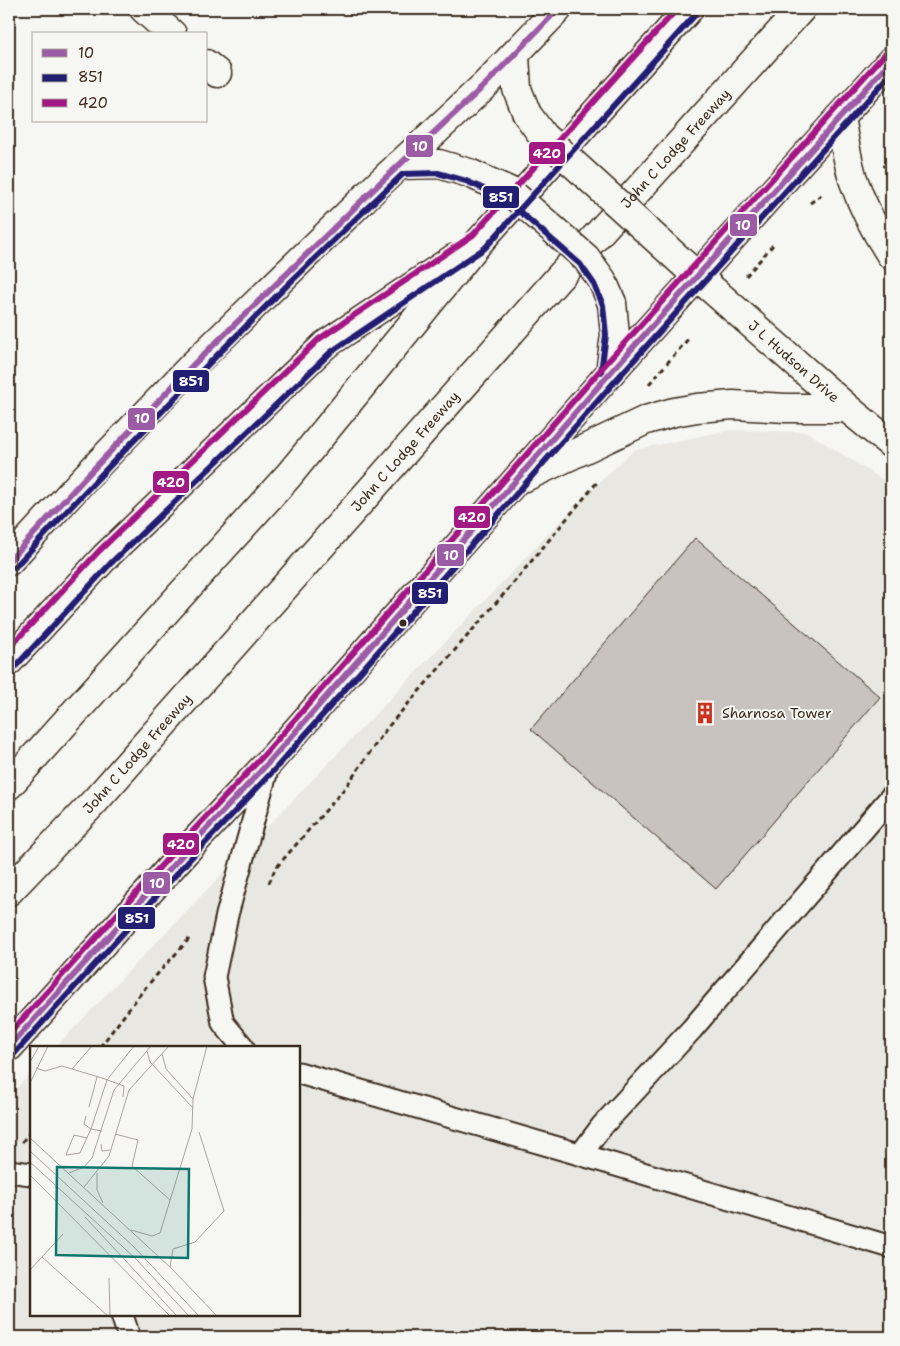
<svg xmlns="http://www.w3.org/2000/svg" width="900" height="1346" font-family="'Shantell Sans',sans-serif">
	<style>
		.built { fill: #e8e7e2 }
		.building { fill: #c8c3be; stroke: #3b2a1e }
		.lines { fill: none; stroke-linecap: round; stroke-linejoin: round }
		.lane-casing { stroke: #3b2a1e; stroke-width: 25 }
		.street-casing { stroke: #3b2a1e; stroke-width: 31 }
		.secondary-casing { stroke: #3b2a1e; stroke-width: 31 }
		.highway-casing { stroke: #3b2a1e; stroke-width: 31 }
		.path { stroke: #3b2a1e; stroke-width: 3; stroke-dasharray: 5 4; stroke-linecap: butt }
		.lane { stroke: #f6f6f2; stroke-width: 21 }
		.street { stroke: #f6f6f2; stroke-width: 28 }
		.secondary { stroke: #f6f6f2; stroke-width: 28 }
		.highway { stroke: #f6f6f2; stroke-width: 28 }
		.secondary-bridge-casing { stroke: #3b2a1e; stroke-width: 31; stroke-linecap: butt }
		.secondary-bridge { stroke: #f6f6f2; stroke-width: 28 }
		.bus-1-casing { stroke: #f6f6f2; stroke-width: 10 }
		.bus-2-casing { stroke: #f6f6f2; stroke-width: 10 }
		.bus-3-casing { stroke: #f6f6f2; stroke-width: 10 }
		.bus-1 { stroke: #9b5ba5; stroke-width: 6 }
		.bus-2 { stroke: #221e72; stroke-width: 6 }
		.bus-3 { stroke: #a31984; stroke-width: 6 }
		.bus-dot { fill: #3b2a1e; stroke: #f6f6f2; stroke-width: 2 }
		.labels { text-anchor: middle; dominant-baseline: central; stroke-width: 4; stroke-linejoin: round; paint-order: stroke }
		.street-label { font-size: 14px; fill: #3b2a1e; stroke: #f6f6f2 }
		.poi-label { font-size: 14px; fill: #3b2a1e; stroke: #f6f6f2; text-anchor: start }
		.inset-road { fill: none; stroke: #aba49d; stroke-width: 1 }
		.view { fill: #0f766e; fill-opacity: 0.15; stroke: #0f766e; stroke-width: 2.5 }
		.inset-edge { fill: none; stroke: #3b2a1e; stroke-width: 2.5 }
		.line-badge { stroke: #f6f6f2; stroke-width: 2 }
		.badge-label { font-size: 14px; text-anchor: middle; font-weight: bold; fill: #fff }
	</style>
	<rect width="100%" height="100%" fill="#f6f6f2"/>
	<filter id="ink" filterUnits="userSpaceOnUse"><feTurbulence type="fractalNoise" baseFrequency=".02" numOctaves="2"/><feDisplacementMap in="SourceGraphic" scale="10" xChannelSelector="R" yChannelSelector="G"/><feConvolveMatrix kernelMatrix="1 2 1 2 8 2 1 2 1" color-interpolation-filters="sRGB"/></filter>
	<g filter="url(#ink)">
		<path class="built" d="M730,430L807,432L891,485V1337H9V1096L31,1073V1315H299V1047H56L587,494L634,450Z"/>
		<path class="building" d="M695,538L880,697L716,889L531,729Z"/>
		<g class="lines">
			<g class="lane-casing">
				<g id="lane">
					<path d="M243,1047L223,1023L214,977L227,915L269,763"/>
					<path d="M299,1073L572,1152L891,1247"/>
					<path d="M581,1154L602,1126L692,1029L891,797"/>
					<path d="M9,1171L31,1174"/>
					<path d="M122,1315L129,1337"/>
				</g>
			</g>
			<g class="street-casing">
				<g id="street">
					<path d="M144,9L172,34"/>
					<path d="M206,64L217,73"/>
					<path d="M840,118C844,138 847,159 853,179C862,206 876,232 891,255"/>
					<path id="s1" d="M697,276L847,408L891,444"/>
				</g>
			</g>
			<g class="secondary-casing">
				<g id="secondary">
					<path d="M515,55L517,89L527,114"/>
					<path d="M399,165L439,164L469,173"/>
					<path d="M664,246L697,276"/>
					<path d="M610,373L615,335L612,303"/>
					<path d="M525,477L646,420L674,412L697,408L733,405L786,408H847"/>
					<path d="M9,561L83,480L193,365L380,183L486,84L558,9"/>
					<path d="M9,1047L183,854L270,761L610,373L891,61"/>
				</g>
			</g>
			<g class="highway-casing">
				<g id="highway">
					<path d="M9,661L105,557L325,345L455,258"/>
					<path d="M9,785L289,475L479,242L689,9"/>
					<path id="s2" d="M9,891L96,800L555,282L801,9"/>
				</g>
			</g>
			<g class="path">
				<path d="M883,166H891"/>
				<path d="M810,203L823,194"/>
				<path d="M746,276L773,245"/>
				<path d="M649,384L689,338"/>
				<path d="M269,883L275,869L345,788L387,728L510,587L599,480"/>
				<path d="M100,1047L145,988L190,938"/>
				<path d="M22,1142L31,1131"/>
			</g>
			<use href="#lane" class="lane"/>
			<use href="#street" class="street"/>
			<use href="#secondary" class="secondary"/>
			<use href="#highway" class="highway"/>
			<g class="secondary-bridge-casing">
				<g id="secondary-bridge">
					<path d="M527,114L543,136L664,246"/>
					<path d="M469,173L509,191L586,258L602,280L612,303"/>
				</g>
			</g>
			<use href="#secondary-bridge" class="secondary-bridge"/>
			<g class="bus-1-casing">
				<g id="bus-1">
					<path d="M9,561L83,480L193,365L380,183L486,84L558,9"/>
					<path d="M9,1047L183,854L270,761L610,373L891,61"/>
				</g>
			</g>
			<g class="bus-2-casing">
				<g id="bus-2">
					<path d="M15,567C140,431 269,300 403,174L438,173L466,181L504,198L580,264L594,284L603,305L606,335L601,372"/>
					<path d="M15,667L111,563L331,352L485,248L695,15"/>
					<path d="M15,1053L189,860L277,767L617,379L891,74"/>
				</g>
			</g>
			<g class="bus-3-casing">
				<g id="bus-3">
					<path d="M9,648L99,551L319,339L473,235L677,9"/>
					<path d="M9,1034L177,848L264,755L603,367L884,55"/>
				</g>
			</g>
			<use href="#bus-1" class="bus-1"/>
			<use href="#bus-2" class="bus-2"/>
			<use href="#bus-3" class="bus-3"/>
		</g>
	</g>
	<defs>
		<g id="building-bare" transform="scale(1.725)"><path d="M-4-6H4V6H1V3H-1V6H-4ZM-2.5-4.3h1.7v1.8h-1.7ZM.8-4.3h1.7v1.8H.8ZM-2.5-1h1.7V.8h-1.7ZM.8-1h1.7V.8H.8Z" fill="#c8321e" stroke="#f6f6f2" stroke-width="2.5" paint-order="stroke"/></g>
	</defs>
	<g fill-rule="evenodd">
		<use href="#building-bare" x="705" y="713"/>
	</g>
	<circle class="bus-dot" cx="403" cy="623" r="4.5"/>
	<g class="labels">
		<g class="street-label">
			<text stroke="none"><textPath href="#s2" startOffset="998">John C Lodge Freeway</textPath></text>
			<text stroke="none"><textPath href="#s1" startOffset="129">J L Hudson Drive</textPath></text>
			<text stroke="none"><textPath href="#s2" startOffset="592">John C Lodge Freeway</textPath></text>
			<text stroke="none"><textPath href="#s2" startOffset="188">John C Lodge Freeway</textPath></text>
		</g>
		<g class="poi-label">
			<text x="722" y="713">Sharnosa Tower</text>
		</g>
	</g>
	<g transform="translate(30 1046)">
		<rect width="270" height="270" fill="#f6f6f2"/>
		<path class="inset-road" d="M117,5L120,16L163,62M132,8L136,23L163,53M0,16L9,0M6,22L15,25L32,20L72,32L94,40L93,51M42,23L62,0M0,37L18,0M59,61L67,31M56,70L54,78L61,83L77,34L104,0M85,88L108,94L102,120L140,154M0,92L142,223L187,270M57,92L44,89L36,109L50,107L61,83L72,85M71,98L72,105L80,104M0,105L104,201L169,270M0,116L105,212L159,270M39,127L54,121L62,112L84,44L121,0M67,127V144L73,157M0,129L140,270M54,141L79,110L99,44L139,0M55,171L147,270M101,184L122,190L130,187L162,83L163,53L177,0M12,211L78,270M140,221L143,203L165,196L194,165L169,86M0,224L33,188M79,232L80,270"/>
		<path class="view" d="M27,121L159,123L158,212L26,209Z"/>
		<rect width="270" height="270" class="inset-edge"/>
	</g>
	<g class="line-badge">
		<rect x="405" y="134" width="29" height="24" rx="5" fill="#9b5ba5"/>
		<rect x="528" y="141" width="38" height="24" rx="5" fill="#a31984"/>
		<rect x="482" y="185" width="38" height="24" rx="5" fill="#221e72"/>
		<rect x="729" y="213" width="29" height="24" rx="5" fill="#9b5ba5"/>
		<rect x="172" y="369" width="38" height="24" rx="5" fill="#221e72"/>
		<rect x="127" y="407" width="29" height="24" rx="5" fill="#9b5ba5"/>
		<rect x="152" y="470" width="38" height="24" rx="5" fill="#a31984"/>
		<rect x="453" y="505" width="38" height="24" rx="5" fill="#a31984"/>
		<rect x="436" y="543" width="29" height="24" rx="5" fill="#9b5ba5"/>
		<rect x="411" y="581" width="38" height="24" rx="5" fill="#221e72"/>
		<rect x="162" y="832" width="38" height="24" rx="5" fill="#a31984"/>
		<rect x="142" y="871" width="29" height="24" rx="5" fill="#9b5ba5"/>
		<rect x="117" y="906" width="39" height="24" rx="5" fill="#221e72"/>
	</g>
	<g class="badge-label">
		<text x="420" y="151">10</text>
		<text x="547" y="158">420</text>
		<text x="501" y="202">851</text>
		<text x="743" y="230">10</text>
		<text x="191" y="386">851</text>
		<text x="142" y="423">10</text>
		<text x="171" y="487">420</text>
		<text x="472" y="522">420</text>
		<text x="451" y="560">10</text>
		<text x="430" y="598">851</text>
		<text x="181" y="849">420</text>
		<text x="157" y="888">10</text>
		<text x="137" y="923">851</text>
	</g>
	<rect width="900" height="1346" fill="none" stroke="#f6f6f2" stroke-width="30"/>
	<rect x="15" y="15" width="870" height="1316" fill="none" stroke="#3b2a1e" stroke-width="2" filter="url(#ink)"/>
	<rect x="32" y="32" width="175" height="90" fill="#f6f6f2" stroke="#aba49d"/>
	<rect x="42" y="49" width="25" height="8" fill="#9b5ba5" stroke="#aba49d"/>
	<text x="78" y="58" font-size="15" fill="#3b2a1e">10</text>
	<rect x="42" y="74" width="25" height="8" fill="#221e72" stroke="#aba49d"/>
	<text x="78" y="82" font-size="15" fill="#3b2a1e">851</text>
	<rect x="42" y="99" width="25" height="8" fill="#a31984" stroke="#aba49d"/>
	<text x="78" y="108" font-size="15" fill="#3b2a1e">420</text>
</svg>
